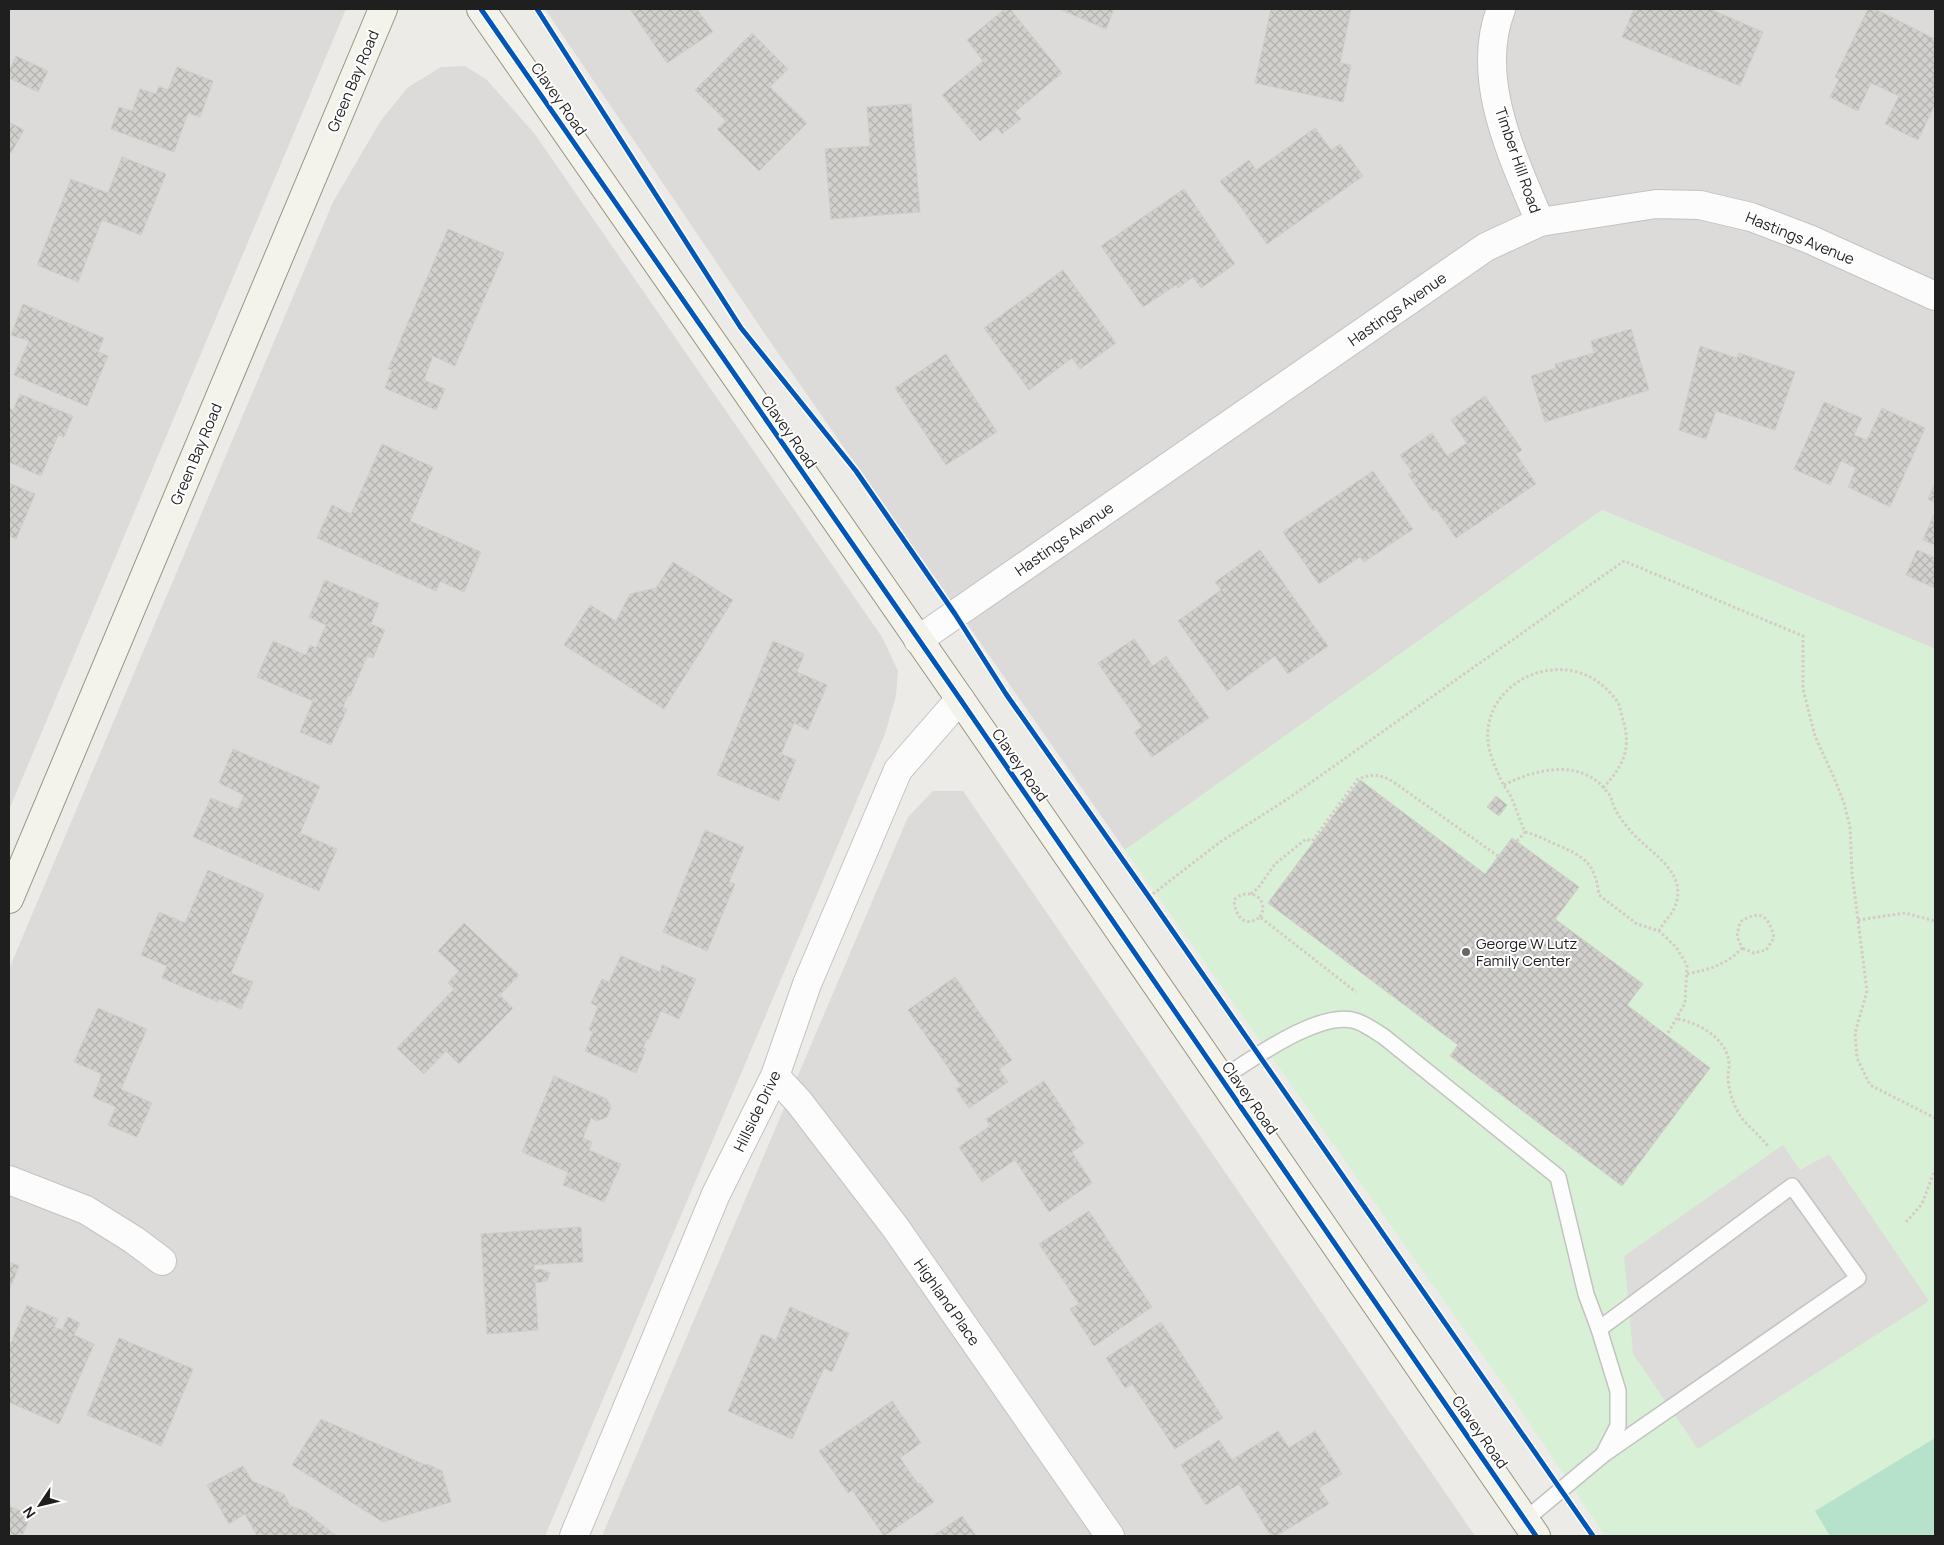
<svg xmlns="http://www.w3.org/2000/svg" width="1944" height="1545" font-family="Manrope,sans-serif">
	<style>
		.residential { fill: #dcdbd9 }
		.park { fill: #d8f1d6 }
		.pitch { fill: #b6e2cc }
		.parking { fill: #dddcdb }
		.building { fill: url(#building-cross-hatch); stroke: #d0cdc9 }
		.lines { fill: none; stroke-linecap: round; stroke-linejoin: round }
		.lane-casing { stroke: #c4c3c2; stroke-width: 18 }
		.street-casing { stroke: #c4c3c2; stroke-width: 30 }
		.secondary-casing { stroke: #969681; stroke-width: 30 }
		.path { stroke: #d6c9c7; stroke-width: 3; stroke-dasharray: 2.5 2.5; stroke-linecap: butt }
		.lane { stroke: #fcfcfc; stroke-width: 15 }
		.street { stroke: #fcfcfc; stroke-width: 28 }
		.secondary { stroke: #f3f3eb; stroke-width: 28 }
		.cycleway-casing { stroke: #fff; stroke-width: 8 }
		.cycleway { stroke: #0057b8; stroke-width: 5 }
		.poi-dot { fill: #676665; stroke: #fff; stroke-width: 2 }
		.labels { text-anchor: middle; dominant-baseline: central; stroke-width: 4; stroke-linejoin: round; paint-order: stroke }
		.street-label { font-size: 15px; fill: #1f1f1f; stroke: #fff }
		.poi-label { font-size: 15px; fill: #1f1f1f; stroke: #fff; text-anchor: start }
	</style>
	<defs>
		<pattern id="building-cross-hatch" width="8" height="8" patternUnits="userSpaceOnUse" patternTransform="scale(1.25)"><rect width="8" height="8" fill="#d2d0cd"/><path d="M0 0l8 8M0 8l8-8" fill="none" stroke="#b4b2b0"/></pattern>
	</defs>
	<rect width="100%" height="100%" fill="#edebe8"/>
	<g class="residential">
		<path d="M9,9H346L9,810Z"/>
		<path d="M545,9H1935V649L1602,510L1125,850L769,340Z"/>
		<path d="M465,66L487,80L534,133L882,637L898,671L896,696L885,734L545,1536H9V969L333,202L380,122L407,88L441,67Z"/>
		<path d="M933,791H963L1475,1536H602L908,817Z"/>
	</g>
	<path class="park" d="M1602,510L1935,649V1536H1605L1512,1397L1125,850Z"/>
	<path class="pitch" d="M1935,1438V1536H1830L1815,1511Z"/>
	<path class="parking" d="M1783,1145L1800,1170L1829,1154L1929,1301L1698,1449L1633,1354L1624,1256Z"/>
	<g class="building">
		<path d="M630,9H697L713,32L667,63Z"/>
		<path d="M1005,9H1010L1062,73L1015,112L1021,119L1002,134L997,127L980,141L942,95L983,61L967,40Z"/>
		<path d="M1059,9H1114L1106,29Z"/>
		<path d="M1271,9H1351L1340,63L1351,65L1343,102L1255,83Z"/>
		<path d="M1634,9H1710L1763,32L1740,86L1622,37Z"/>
		<path d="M1868,9H1875L1935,39V104L1918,140L1885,124L1899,96L1871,83L1858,111L1830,97L1839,79L1835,77Z"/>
		<path d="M752,33L788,69L770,87L807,123L759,171L717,129L726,121L695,90Z"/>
		<path d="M16,56L48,71L38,92L9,78V71Z"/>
		<path d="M177,67L213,81L200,117L188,113L174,152L111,129L119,107L132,111L140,89L156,94L159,86L168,90Z"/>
		<path d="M911,104L920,212L831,219L825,149L870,146L867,107Z"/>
		<path d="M9,122L24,130L11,153L9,152Z"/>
		<path d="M1315,128L1331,150L1340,144L1363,176L1267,244L1230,192L1229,193L1220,181L1249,160L1256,170Z"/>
		<path d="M122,157L166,174L141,235L102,220L78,282L37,265L71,179L108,193Z"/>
		<path d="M1184,189L1235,264L1201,288L1193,277L1178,288L1176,285L1143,307L1101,246Z"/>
		<path d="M448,229L504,253L455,366L433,356L424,380L445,389L436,410L385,388L392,370L388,369Z"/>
		<path d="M1063,270L1116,343L1080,369L1072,358L1029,390L984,328Z"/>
		<path d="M23,304L104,338L98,352L108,356L87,406L14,375L29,341L11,335Z"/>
		<path d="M1631,329L1649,390L1545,422L1531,376L1556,368L1555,364L1594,353L1591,341Z"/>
		<path d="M1700,346L1737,358L1739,353L1795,372L1775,430L1716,411L1706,439L1679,430Z"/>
		<path d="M946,354L997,432L946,465L895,388Z"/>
		<path d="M20,394L73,416L64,437L58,435L41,476L9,462V408L13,410Z"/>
		<path d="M1485,396L1522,450L1516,454L1536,484L1456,538L1436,509L1433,511L1408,474L1412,472L1400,455L1432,433L1447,456L1467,443L1451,420Z"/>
		<path d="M1824,402L1862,418L1854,435L1867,440L1882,408L1925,428L1890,507L1848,487L1856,468L1841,461L1830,485L1794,469Z"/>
		<path d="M382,444L433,467L410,521L481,552L464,592L440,581L436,591L317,538L332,505L351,514Z"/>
		<path d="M1373,471L1413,529L1364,562L1360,557L1319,584L1283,532Z"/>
		<path d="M9,483L35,494L16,539L9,536Z"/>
		<path d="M1935,483V503L1928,499Z"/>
		<path d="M1935,512V545L1923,540Z"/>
		<path d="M1260,550L1328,646L1288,674L1275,656L1227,691L1178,621L1221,590L1215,582Z"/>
		<path d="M1917,550L1935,558V588L1906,575Z"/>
		<path d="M673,562L733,600L664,709L564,645L590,605L616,621L630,594L656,588Z"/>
		<path d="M325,580L379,603L371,624L385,630L373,658L367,656L350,696L348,695L343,707L347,709L331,745L300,732L313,701L257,677L273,641L306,655L310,645L316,648L326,625L309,617Z"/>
		<path d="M1134,639L1153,666L1166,656L1209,718L1152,757L1134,732L1142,727L1098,663Z"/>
		<path d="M773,641L804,654L797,672L827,685L808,730L794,723L781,754L796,760L779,801L717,775Z"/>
		<path d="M233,749L320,786L300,833L337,849L319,891L193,837L211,798L238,809L244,795L219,783Z"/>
		<path d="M1360,780L1485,874L1512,838L1579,887L1555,919L1643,984L1627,1005L1710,1068L1622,1186L1450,1056L1458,1045L1268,903Z"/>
		<path d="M1496,796L1507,805L1499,816L1487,807Z"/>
		<path d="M705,830L744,847L729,882L735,884L707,951L663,932Z"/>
		<path d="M208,870L264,894L231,973L253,982L241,1009L219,999L218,1002L162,978L167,966L141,955L159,912L185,923Z"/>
		<path d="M464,923L519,975L500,995L513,1008L459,1064L446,1051L424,1074L397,1048L454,989L448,983L459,971L438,951Z"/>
		<path d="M621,956L660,972L662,965L696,979L679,1019L661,1011L649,1039H647L643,1048L646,1049L636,1073L585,1051L593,1032L589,1030L598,1007L591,1003L602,979L609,982Z"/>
		<path d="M955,977L1012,1060L999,1069L1008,1082L969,1108L956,1089L961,1086L908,1010Z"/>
		<path d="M98,1008L147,1029L121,1089L152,1103L137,1137L108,1125L116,1107L93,1097L102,1074L74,1062Z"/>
		<path d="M554,1076L607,1099L611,1107L607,1117L597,1121L591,1118L583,1138L592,1142L589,1150L621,1164L604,1202L563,1185L568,1172L522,1152Z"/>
		<path d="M1044,1081L1076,1129L1074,1131L1084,1144L1072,1152L1092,1183L1049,1212L1015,1160L982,1182L959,1147L990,1126L986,1119Z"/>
		<path d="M1089,1211L1152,1307L1094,1346L1070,1309L1079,1304L1039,1244Z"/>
		<path d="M581,1227L583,1262L534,1265V1270L542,1269L550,1273L547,1281L535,1283L538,1330L487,1334L481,1234Z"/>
		<path d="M9,1262L19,1266L9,1291Z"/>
		<path d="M27,1305L58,1319L54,1327L62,1330L68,1317L80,1323L74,1335L94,1344L59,1424L9,1402V1347Z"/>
		<path d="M790,1307L849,1333L832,1372L824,1368L792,1439L728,1411L762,1334L776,1340Z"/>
		<path d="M1161,1322L1223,1418L1175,1449L1132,1384L1125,1388L1106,1358Z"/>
		<path d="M119,1338L193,1369L161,1446L87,1415Z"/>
		<path d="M892,1401L921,1443L900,1458L918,1484L920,1483L934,1502L884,1536L852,1490L848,1493L819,1451Z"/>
		<path d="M321,1419L425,1465L427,1464L442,1471L451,1502L383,1522L292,1465Z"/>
		<path d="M1278,1431L1289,1448L1315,1431L1342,1474L1319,1488L1329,1504L1276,1536H1271L1239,1484L1206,1505L1181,1465L1219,1440L1232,1460Z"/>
		<path d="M243,1466L252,1481L284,1494L290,1506L305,1511L336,1536H257L245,1514L229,1524L207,1485Z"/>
		<path d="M9,1506L31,1515L22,1536H9Z"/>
		<path d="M962,1516L976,1536H933Z"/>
	</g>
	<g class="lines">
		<g class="lane-casing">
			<g id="lane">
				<path d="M1221,1079C1251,1060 1320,1009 1356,1021C1365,1024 1375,1031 1383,1036L1558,1177L1586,1294L1599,1329L1618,1391V1426L1604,1453"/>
				<path d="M1525,1520L1604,1454L1858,1278L1792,1186L1599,1329"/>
			</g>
		</g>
		<g class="street-casing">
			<g id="street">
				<path d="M1501,9C1474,79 1513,157 1540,222"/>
				<path d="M918,640L1486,247L1540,222L1656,204L1700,205L1751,217L1809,239L1935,296"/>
				<path d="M775,1076L799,1102L895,1227L1110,1536"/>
				<path d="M9,1180L86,1210L134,1240L162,1261"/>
				<path d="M574,1536L716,1194L775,1076L807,984L898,770L960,699"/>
			</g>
		</g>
		<g class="secondary-casing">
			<g id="secondary">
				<path d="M481,9L960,699L1536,1536"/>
				<path d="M9,899L383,9"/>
			</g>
		</g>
		<g class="path">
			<path d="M1504,785C1537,768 1583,758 1608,793C1611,796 1612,802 1614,807C1618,815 1623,822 1629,829C1648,853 1691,871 1674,909C1670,916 1663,923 1659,931"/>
			<path d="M1525,832C1537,835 1546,840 1557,845C1585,857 1595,863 1599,895L1637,924L1659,931L1676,947L1687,965L1685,1003L1667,1035"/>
			<path d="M1517,841L1525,832C1520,821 1516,808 1511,797C1509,792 1505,788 1503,784C1497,772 1489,754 1488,741C1483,682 1558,648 1602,685C1608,690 1615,697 1619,705C1621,711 1622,718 1624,723C1631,752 1622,767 1603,788"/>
			<path d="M1251,894L1258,888L1275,864L1306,839L1312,841L1358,779C1371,774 1380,774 1392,781L1498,856"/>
			<path d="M1149,897L1220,842L1286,800L1624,561L1803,636V689L1815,736L1835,780L1844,803L1850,827L1852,873L1867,991L1855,1033L1857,1058L1870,1085L1935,1118"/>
			<path d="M1260,917C1271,898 1248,886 1234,900C1235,915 1244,929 1260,917L1356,992"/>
			<path d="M1858,920L1905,913L1935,921"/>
			<path d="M1687,974C1710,969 1726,965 1742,948L1737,936L1740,922C1760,909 1769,915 1774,938L1766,950L1754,953L1742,948"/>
			<path d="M1678,1019C1699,1023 1728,1039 1729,1064C1730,1068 1728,1072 1728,1076C1728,1086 1732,1101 1737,1110C1744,1125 1760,1134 1769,1148"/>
			<path d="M1906,1222L1922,1204L1935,1169"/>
		</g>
		<use href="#lane" class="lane"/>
		<use href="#street" class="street"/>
		<use href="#secondary" class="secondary"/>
		<g class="cycleway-casing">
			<g id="cycleway">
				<path d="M481,9L960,699L1536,1536"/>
				<path d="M537,9L741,328L856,471L955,614L1006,694L1149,897L1593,1536"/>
			</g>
		</g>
		<use href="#cycleway" class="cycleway"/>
	</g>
	<circle class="poi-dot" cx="1466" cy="952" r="5"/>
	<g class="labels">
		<g class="street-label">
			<text transform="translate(353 81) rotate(-67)">Green Bay Road</text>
			<text transform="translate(559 99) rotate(55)">Clavey Road</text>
			<text transform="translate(1518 160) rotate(71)">Timber Hill Road</text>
			<text transform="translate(1800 238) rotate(22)">Hastings Avenue</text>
			<text transform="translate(1397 309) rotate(-35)">Hastings Avenue</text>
			<text transform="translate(789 432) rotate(55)">Clavey Road</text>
			<text transform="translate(196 454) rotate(-67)">Green Bay Road</text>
			<text transform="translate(1064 539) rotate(-35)">Hastings Avenue</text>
			<text transform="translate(1020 765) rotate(55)">Clavey Road</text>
			<text transform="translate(1250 1098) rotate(55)">Clavey Road</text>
			<text transform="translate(757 1111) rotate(-64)">Hillside Drive</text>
			<text transform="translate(947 1302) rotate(55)">Highland Place</text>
			<text transform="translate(1480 1432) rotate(55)">Clavey Road</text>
		</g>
		<g class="poi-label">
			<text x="1476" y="943">George W Lutz<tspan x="1476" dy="17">Family Center</tspan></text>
		</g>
	</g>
	<rect width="1944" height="1545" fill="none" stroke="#1f1f1f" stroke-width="20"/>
	<g transform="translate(40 1505) rotate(235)" stroke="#ffffff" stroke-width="4" paint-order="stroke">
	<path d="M0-4L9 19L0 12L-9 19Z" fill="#1f1f1f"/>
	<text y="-8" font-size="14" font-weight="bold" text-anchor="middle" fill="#1f1f1f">N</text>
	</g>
</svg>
